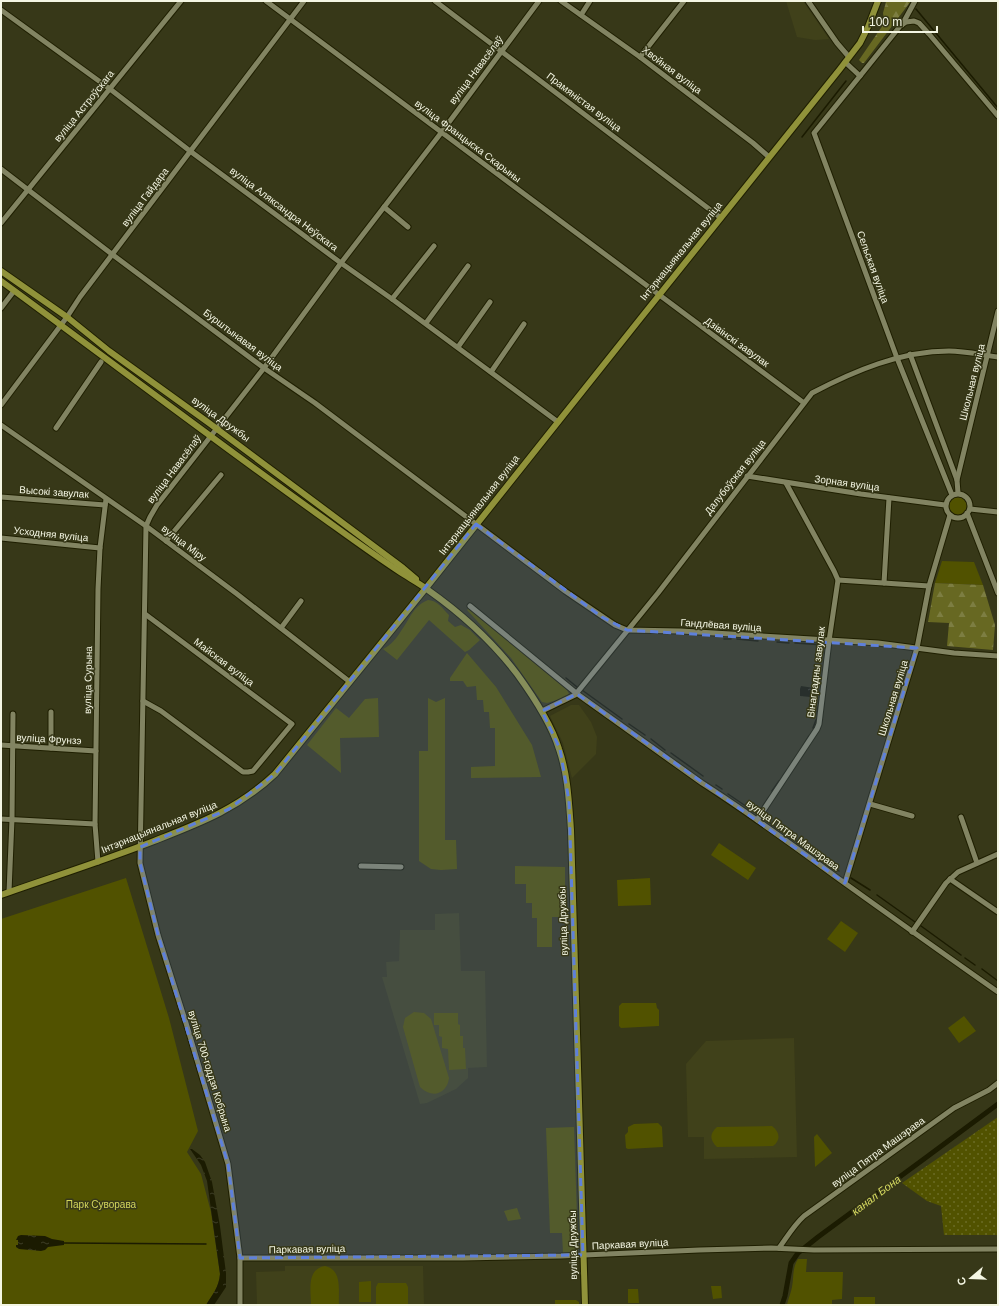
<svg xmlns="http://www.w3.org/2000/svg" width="999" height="1306" font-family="Arial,sans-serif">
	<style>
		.built { fill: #40411a }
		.green { fill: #515200 }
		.forest { fill: url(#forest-firs) }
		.garden { fill: url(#garden-dots) }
		.water { fill: url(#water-ripples) }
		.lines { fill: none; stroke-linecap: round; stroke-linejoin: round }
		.stream { stroke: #1b1b01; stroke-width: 1.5 }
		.canal { stroke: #1b1b01; stroke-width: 5 }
		.minor-casing { stroke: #1f1f01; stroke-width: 7 }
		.major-casing { stroke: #1f1f01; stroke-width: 8 }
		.minor { stroke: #828462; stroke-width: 5 }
		.major { stroke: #90923a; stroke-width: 6 }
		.marked { fill: #5e80db; fill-opacity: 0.2; stroke: #5e80db; stroke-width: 3; stroke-dasharray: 8 5; stroke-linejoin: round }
		.labels { text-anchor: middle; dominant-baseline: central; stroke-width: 3; stroke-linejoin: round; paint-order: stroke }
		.street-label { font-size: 10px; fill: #f4f6e3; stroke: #373818 }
		.park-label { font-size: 10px; fill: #d3d65c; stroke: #373818 }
		.water-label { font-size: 11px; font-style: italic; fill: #d8dc61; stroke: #373818 }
	</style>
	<defs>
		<pattern id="forest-firs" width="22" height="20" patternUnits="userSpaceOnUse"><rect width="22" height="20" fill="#676822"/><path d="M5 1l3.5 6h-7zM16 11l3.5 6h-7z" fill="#7d7e42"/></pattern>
		<pattern id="garden-dots" width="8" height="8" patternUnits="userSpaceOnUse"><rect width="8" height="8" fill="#515200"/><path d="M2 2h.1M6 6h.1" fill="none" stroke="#6b6c25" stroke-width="1.8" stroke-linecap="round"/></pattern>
		<pattern id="water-ripples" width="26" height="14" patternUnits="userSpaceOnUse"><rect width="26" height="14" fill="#1b1b01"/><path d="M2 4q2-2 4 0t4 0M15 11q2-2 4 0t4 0" fill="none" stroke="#3d3d26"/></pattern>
	</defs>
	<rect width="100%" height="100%" fill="#373818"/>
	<g class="built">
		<path d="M786,1H803L829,39L815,40L797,37Z"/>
		<path d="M571,705H579L591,722L597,737L596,754L572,778L563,743L550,716Z"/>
		<path d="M459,913L461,971H485L487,1067L468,1068V1078L456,1089L427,1103L420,1104L382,977H387L386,962L399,961L400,930H435V914Z"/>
		<path d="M794,1038L797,1157L704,1159V1137H688L686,1064L706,1041Z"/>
		<path d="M285,1266H423L424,1305H257L256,1272L285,1271Z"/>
	</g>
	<g class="green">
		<circle cx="958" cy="506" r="9"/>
		<path d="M942,561L974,562L983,585L935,583Z"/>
		<path d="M428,600C437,600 443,609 449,615L448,621L455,627L461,625L470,630L480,640L469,650L465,652L429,620L397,660L383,649C391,645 396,639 401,631C410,619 413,606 428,600Z"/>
		<path d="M470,607L567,690L569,694L567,697L547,703L542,702L511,658L467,610Z"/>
		<path d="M467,653L496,687L532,745L541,777L471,778V767L495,766V728H490L489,712H484L483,700H477L476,686L467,687L463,681H450V678Z"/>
		<path d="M378,698L379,737L340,738L341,773L307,745L336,708L349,718L365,699Z"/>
		<path d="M428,698L436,702L445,698V840H456L457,869L441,870L431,869L419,861V751H428Z"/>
		<path d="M719,843L756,868L748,880L711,855Z"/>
		<path d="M515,866L565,867V902L568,917H552V947H537V918H532V903H526V884H515Z"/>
		<path d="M126,878L169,1018L198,1131L187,1152L201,1174L211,1212L220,1274C219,1287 213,1295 206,1305H1V919Z"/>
		<path d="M650,878L651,905L618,906L617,880Z"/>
		<path d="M841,921L858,933L845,952L827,939Z"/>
		<path d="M622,1003H656L657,1008L659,1010V1026L621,1028L619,1026V1006Z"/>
		<path d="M414,1012L424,1013L431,1019L449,1078C447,1094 432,1099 420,1087L403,1027L405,1018Z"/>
		<path d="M434,1013H458V1024L460,1025V1036H463V1048H465L466,1069L449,1070L448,1049L442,1048V1037L439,1036V1025H434Z"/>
		<path d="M964,1016L976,1031L959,1043L948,1028Z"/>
		<path d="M658,1123L662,1127L663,1147L628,1149L626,1148L625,1135L628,1132V1127L634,1124Z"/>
		<path d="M772,1126C780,1132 781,1140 773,1146L717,1147C710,1140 709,1134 717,1127Z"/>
		<path d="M574,1127L578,1246C575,1253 569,1253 563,1253L562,1233H550L546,1128Z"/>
		<path d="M817,1134L832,1153L815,1167L814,1137Z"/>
		<path d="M517,1208L521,1219L508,1221L504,1211Z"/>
		<path d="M798,1259H807L806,1272H843L842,1299L832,1300V1305H787C788,1299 791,1293 792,1287C794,1277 792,1268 798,1259Z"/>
		<path d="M325,1266C343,1270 338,1291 339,1305H311C311,1291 306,1269 325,1266Z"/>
		<path d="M371,1281V1302H359V1282Z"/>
		<path d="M378,1283H406L408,1287V1305H376V1287Z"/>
		<path d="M711,1286H721L722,1298L713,1299Z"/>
		<path d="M628,1289H638L639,1303H628Z"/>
		<rect x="854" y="1297" width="21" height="8"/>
		<path d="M555,1300H576L579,1302V1305H555Z"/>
	</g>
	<g class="forest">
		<path d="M888,1H911L864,63H862L859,60L883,25L884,19L883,13L886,2Z"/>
		<path d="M935,583L983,585L995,625L993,650L947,646L949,623L928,622Z"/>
	</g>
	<path class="garden" d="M998,1117V1235H944L941,1206L927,1201L902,1183Z"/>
	<g class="water">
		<path d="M801,686L814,688L815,693L814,696L810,697L800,696V689Z"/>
		<path d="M190,1149H192L200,1155L205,1162L212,1182L220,1226L226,1273V1287L214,1305H206C212,1295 219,1287 220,1274L207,1181L201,1165Z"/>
		<path d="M21,1235L45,1236L52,1239L64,1241V1245L48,1247L45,1250L41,1251L19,1249L16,1247V1245H18V1240H16L18,1236Z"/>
	</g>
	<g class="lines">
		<g class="stream">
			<path d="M916,9L998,108"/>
			<path d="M802,137L846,81"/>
			<path d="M724,639H731"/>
			<path d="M737,639L758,641"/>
			<path d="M777,642L789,643"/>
			<path d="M795,643L824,645L826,646L825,658"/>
			<path d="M566,678L577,687"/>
			<path d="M582,690L622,719"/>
			<path d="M820,697L821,686"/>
			<path d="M817,714L818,707"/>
			<path d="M629,724L645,735"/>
			<path d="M813,728L816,720"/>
			<path d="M651,739L665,750"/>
			<path d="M803,746L809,736"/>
			<path d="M671,753L703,776"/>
			<path d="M783,776L790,766"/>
			<path d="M716,785L722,789"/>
			<path d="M772,791L779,781"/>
			<path d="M728,794L756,813"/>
			<path d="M763,806L769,797"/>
			<path d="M763,818L778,829"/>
			<path d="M785,833L803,846"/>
			<path d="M807,849L814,854"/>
			<path d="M819,857L839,871"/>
			<path d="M851,878L870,890"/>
			<path d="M877,895L915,922"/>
			<path d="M921,926L961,955"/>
			<path d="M965,958L975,965"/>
			<path d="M982,969L998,981"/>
			<path d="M64,1243L206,1244"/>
		</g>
		<path class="canal" d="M782,1305L785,1296L791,1263L798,1253L818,1237L928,1156L998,1104"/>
		<g class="minor-casing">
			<g id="minor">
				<path d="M266,1L804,403"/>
				<path d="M435,1L721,218"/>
				<path d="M561,1L640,57L753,143L769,157"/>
				<path d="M808,1L837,43L849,57"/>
				<path d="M1,10L110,89L190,151L341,263L392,299L558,422"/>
				<path d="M581,15L590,1"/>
				<path d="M902,25L915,1"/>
				<path d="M640,57L684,1"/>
				<path d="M845,62L860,76L814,133L897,358L952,495"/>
				<path d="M860,76L897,30L901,25L906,22L914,21L919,23L929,34L998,116"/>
				<path d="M1,169L113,255L264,368L315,403L565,591L615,625L627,630L681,631L878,643L954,653L998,656"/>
				<path d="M384,207L408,227"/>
				<path d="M1,223L181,1"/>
				<path d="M392,299L434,246"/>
				<path d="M1,308L14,291"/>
				<path d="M426,323L468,266"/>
				<path d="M458,347L490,302"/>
				<path d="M910,354L957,480L958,493"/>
				<path d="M491,372L524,324"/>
				<path d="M1,405L67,317L80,297L304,1"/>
				<path d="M1,425L146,526L237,594L350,682"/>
				<path d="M56,428L101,362"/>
				<path d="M747,476L861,494L945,505"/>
				<path d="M957,480L998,311"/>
				<circle cx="958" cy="506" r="12"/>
				<path d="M1,497L105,505"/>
				<path d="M970,509L998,512"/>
				<path d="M967,513L998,593"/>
				<path d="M1,538L100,548"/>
				<path d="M166,541L221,475"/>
				<path d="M838,580L929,586"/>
				<path d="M884,583L889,498"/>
				<path d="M470,606L576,693L702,783C749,813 794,846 839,879C892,917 945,955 998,992"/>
				<path d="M281,628L301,601"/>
				<path d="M143,701L161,711L243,772H248L253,771L292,724L145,614"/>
				<path d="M542,711L575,695L658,593L812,393C854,371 901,351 949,351C965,351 982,355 998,357"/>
				<path d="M51,712V748"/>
				<path d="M1,745L96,751"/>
				<path d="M870,804L912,816"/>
				<path d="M961,817L977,863"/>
				<path d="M1,819L95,824"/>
				<path d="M757,820L817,729L819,724L829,641L838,580L834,571L786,483"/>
				<path d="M98,862L95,824L98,589L100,548L106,499"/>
				<path d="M361,866L401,867"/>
				<path d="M950,879L998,912"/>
				<path d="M845,883L917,648L929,586L950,515"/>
				<path d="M9,892L12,819L13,714"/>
				<path d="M912,932L946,883L958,872L998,854"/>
				<path d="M779,1248C787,1237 794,1225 804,1216L954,1108L989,1090L998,1083"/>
				<path d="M240,1258H463L561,1256L699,1250L771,1248L814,1250L998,1249"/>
				<path d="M240,1305V1258L228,1164L186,1023L158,935L140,863L146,526L150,517L157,505L264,368L341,263L441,133L539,1"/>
			</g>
		</g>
		<g class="major-casing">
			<g id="major">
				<path d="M1,271L67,317L109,351L209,423L403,568L416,579"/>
				<path d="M1,281C106,358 210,437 316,513C344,533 371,553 400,572C409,578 419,583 428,590C462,614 492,641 517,674C533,696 551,723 559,749C568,775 569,803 571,830L585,1305"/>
				<path d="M1,895C52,877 103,861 154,841C200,823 238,809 275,774L426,588L640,319L840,69L860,43L868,27L878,1"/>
			</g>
		</g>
		<use href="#minor" class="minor"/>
		<use href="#major" class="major"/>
	</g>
	<path class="marked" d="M476,524L602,617L627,630L917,648L845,883L577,694L542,711L560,749L569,801L583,1255L240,1258L228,1164L158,935L140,863V847L229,809L275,774Z"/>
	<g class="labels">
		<g class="street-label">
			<text transform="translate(476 70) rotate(-53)">вуліца Навасёлаў</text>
			<text transform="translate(672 70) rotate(37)">Хвойная вуліца</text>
			<text transform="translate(584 102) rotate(37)">Прамяністая вуліца</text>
			<text transform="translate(84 106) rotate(-51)">вуліца Астроўскага</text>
			<text transform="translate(468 141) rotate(37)">вуліца Францыска Скарыны</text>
			<text transform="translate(145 197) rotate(-53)">вуліца Гайдара</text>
			<text transform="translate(284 209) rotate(37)">вуліца Аляксандра Неўскага</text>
			<text transform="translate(681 251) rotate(-51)">Інтэрнацыянальная вуліца</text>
			<text transform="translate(873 267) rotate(70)">Сельская вуліца</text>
			<text transform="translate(243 340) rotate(37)">Бурштынавая вуліца</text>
			<text transform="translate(737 342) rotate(36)">Дзівінскі завулак</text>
			<text transform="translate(972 382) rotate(-76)">Школьная вуліца</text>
			<text transform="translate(221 419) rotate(36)">вуліца Дружбы</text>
			<text transform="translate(174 469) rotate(-53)">вуліца Навасёлаў</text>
			<text transform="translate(735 477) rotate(-52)">Далубоўская вуліца</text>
			<text transform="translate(847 483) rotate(8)">Зорная вуліца</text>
			<text transform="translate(54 492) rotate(4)">Высокі завулак</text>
			<text transform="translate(479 505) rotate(-52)">Інтэрнацыянальная вуліца</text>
			<text transform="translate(51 534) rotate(6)">Усходняя вуліца</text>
			<text transform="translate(184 543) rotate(37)">вуліца Міру</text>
			<text transform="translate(721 625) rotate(4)">Гандлёвая вуліца</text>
			<text transform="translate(224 662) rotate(37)">Майская вуліца</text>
			<text transform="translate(816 672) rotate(-83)">Вінаградны завулак</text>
			<text transform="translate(88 680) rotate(-89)">вуліца Сурына</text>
			<text transform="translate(893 698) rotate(-73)">Школьная вуліца</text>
			<text transform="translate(49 739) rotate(3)">вуліца Фрунзэ</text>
			<text transform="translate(159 827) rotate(-22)">Інтэрнацыянальная вуліца</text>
			<text transform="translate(793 835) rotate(36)">вуліца Пятра Машэрава</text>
			<text transform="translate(563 921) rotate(-92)">вуліца Дружбы</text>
			<text transform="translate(210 1071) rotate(73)">вуліца 700-годдзя Кобрына</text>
			<text transform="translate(878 1152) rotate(-36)">вуліца Пятра Машэрава</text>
			<text transform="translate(630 1244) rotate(-3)">Паркавая вуліца</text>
			<text transform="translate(573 1245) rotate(-91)">вуліца Дружбы</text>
			<text transform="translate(307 1249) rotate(-1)">Паркавая вуліца</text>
		</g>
		<g class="park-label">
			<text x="101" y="1204">Парк Суворава</text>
		</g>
		<g class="water-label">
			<text transform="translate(876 1195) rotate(-37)">канал Бона</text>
		</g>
	</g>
	<rect width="999" height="1306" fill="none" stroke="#f4f6e3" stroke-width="4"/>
	<g transform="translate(971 1278) rotate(251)" stroke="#373818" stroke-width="3" paint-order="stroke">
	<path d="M0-3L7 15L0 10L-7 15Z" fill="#f4f6e3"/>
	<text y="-6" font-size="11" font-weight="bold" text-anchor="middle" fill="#f4f6e3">С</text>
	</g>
	<path d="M863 26v6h74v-6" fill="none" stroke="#f4f6e3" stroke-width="2"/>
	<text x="869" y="26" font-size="12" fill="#f4f6e3" stroke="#373818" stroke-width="3" paint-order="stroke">100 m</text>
</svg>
